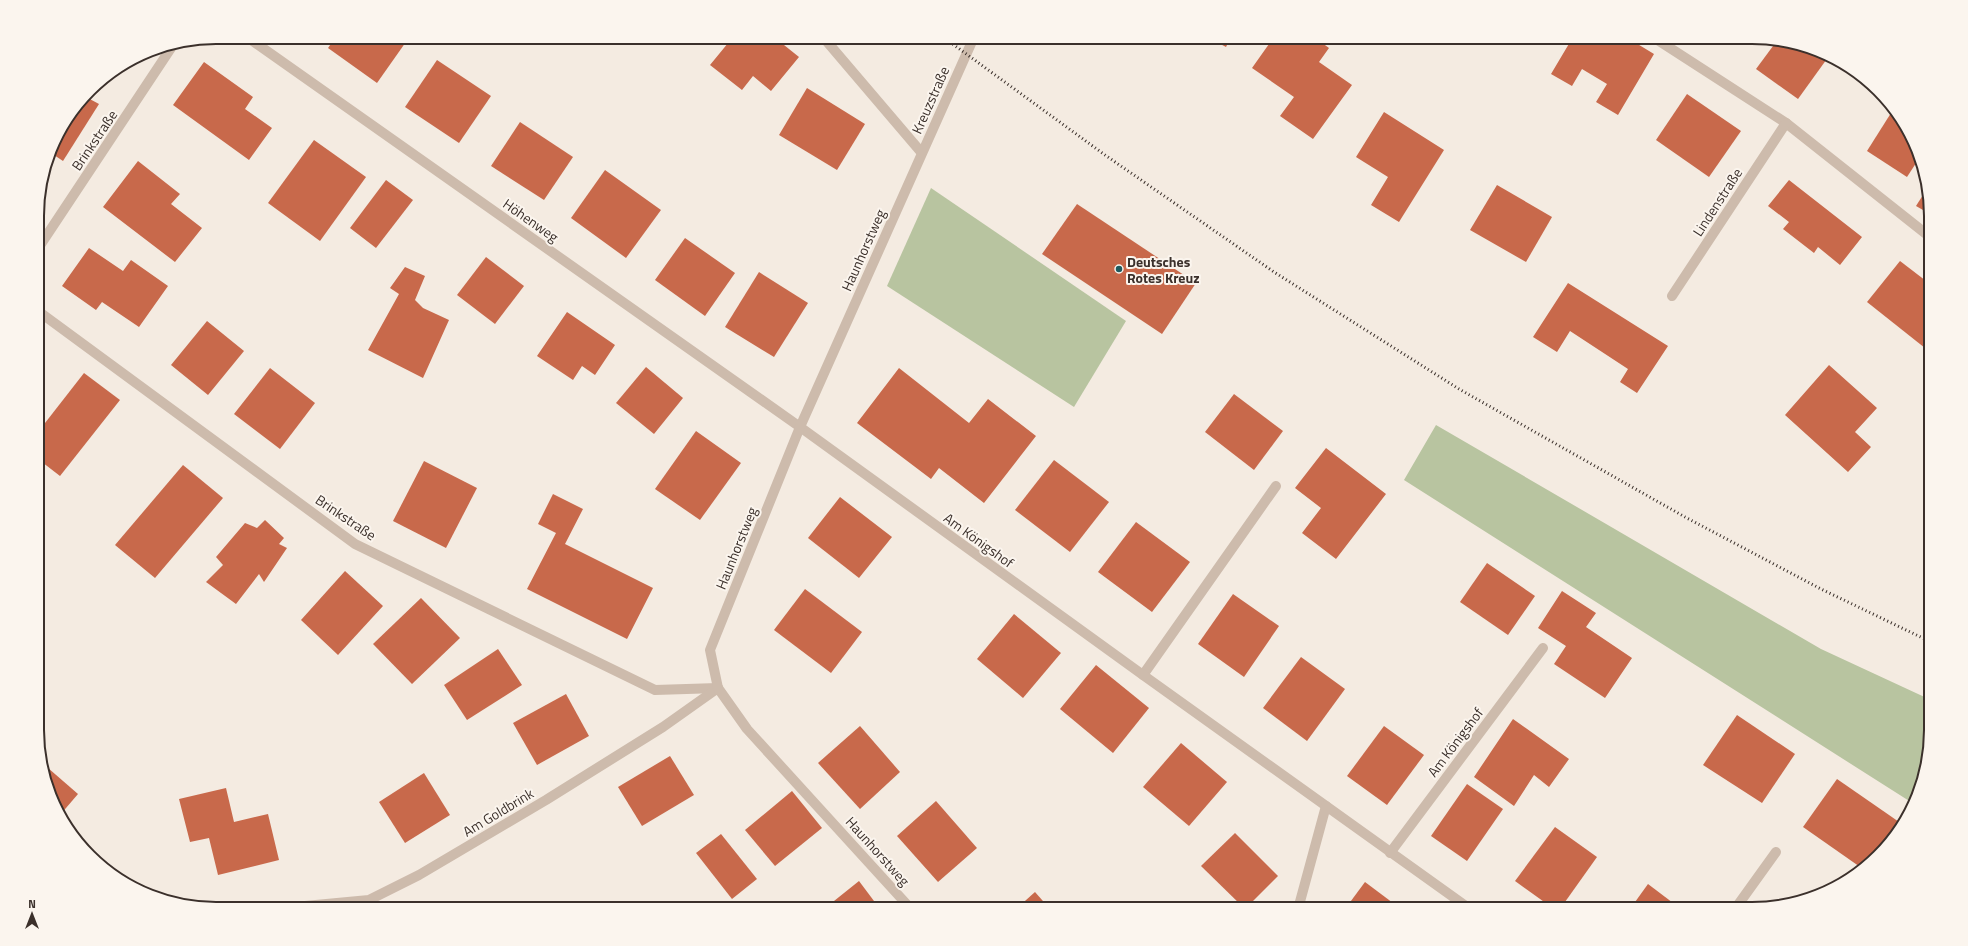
<svg xmlns="http://www.w3.org/2000/svg" width="1968" height="946" font-family="'Titillium Web',sans-serif">
	<style>
		.green { fill: #b8c4a0 }
		.building { fill: #c8694b }
		.lines { fill: none; stroke-linecap: round; stroke-linejoin: round }
		.lane { stroke: #cdbbac; stroke-width: 10 }
		.street { stroke: #cdbbac; stroke-width: 10 }
		.rail { stroke: #3b302b; stroke-width: 3; stroke-dasharray: 1 3; stroke-linecap: butt }
		.poi-dot { fill: #1f5a5e; stroke: #fbf5ee; stroke-width: 1.5 }
		.labels { text-anchor: middle; dominant-baseline: central; stroke-width: 4; stroke-linejoin: round; paint-order: stroke }
		.street-label { font-size: 14px; fill: #3b302b; stroke: #fbf5ee }
		.poi-label { font-size: 14px; font-weight: bold; fill: #3b302b; stroke: #fbf5ee; text-anchor: start }
		.rim { fill: none; stroke: #3b302b; stroke-width: 2 }
	</style>
	<rect width="100%" height="100%" fill="#f4ebe1"/>
	<g class="green">
		<path d="M931,188L1126,321L1074,407L887,286Z"/>
		<path d="M1436,425L1821,649L1931,700V731L1917,799L1914,804L1404,480Z"/>
	</g>
	<g class="building">
		<path d="M336,37H406L408,39L377,83L328,48Z"/>
		<path d="M733,37H774L799,57L771,91L753,76L742,90L710,65Z"/>
		<path d="M1207,37H1231L1226,47Z"/>
		<path d="M1274,37H1314L1329,48L1319,62L1352,85L1313,139L1280,116L1294,97L1252,68Z"/>
		<path d="M1573,37H1626L1654,54L1618,115L1596,102L1607,84L1582,69L1572,86L1551,74Z"/>
		<path d="M1776,42L1821,51L1829,56L1798,99L1756,69Z"/>
		<path d="M437,60L491,96L459,143L405,107Z"/>
		<path d="M204,62L253,97L245,109L272,128L249,160L173,105Z"/>
		<path d="M807,88L865,124L837,170L779,135Z"/>
		<path d="M1687,94L1741,131L1709,177L1656,140Z"/>
		<path d="M86,97L99,104L63,161L51,153L56,136Z"/>
		<path d="M1384,112L1444,150L1399,222L1371,205L1388,177L1356,157Z"/>
		<path d="M1891,113L1902,120L1917,147L1920,157L1907,177L1867,151Z"/>
		<path d="M520,122L573,157L544,200L491,166Z"/>
		<path d="M314,140L366,177L320,241L268,203Z"/>
		<path d="M138,161L180,194L171,204L202,228L175,262L103,207Z"/>
		<path d="M605,170L661,210L626,258L571,218Z"/>
		<path d="M386,180L413,200L376,248L350,228Z"/>
		<path d="M1789,180L1862,237L1840,265L1818,247L1814,253L1783,229L1789,222L1768,206Z"/>
		<path d="M1497,185L1552,217L1526,262L1470,230Z"/>
		<path d="M1928,187L1929,193L1930,214L1916,206Z"/>
		<path d="M1077,204L1196,283L1162,334L1042,254Z"/>
		<path d="M685,238L735,273L705,316L655,280Z"/>
		<path d="M89,248L123,271L131,260L168,286L139,327L102,302L96,310L62,286Z"/>
		<path d="M486,257L524,286L495,324L457,295Z"/>
		<path d="M1900,261L1930,284V352L1867,302Z"/>
		<path d="M405,267L425,276L415,300L423,308L449,320L423,378L368,350L399,294L390,288Z"/>
		<path d="M759,272L808,303L774,357L725,327Z"/>
		<path d="M1568,283L1668,346L1637,393L1620,382L1628,369L1570,331L1557,352L1533,337Z"/>
		<path d="M567,312L615,345L595,375L582,366L573,380L537,356Z"/>
		<path d="M207,321L244,351L208,395L171,365Z"/>
		<path d="M1829,365L1877,408L1855,432L1871,447L1848,472L1785,415Z"/>
		<path d="M646,367L683,398L654,434L616,403Z"/>
		<path d="M270,368L315,403L280,449L234,414Z"/>
		<path d="M899,368L969,423L988,399L1036,436L984,503L939,468L931,479L857,423Z"/>
		<path d="M84,373L120,400L60,476L38,459V432Z"/>
		<path d="M1234,394L1283,431L1254,470L1205,432Z"/>
		<path d="M696,431L741,463L700,520L655,489Z"/>
		<path d="M1326,448L1386,494L1336,559L1302,533L1321,508L1295,488Z"/>
		<path d="M1054,460L1109,502L1070,552L1015,510Z"/>
		<path d="M424,461L477,488L446,548L393,521Z"/>
		<path d="M183,465L223,498L155,578L115,545Z"/>
		<path d="M553,494L583,509L565,544L653,588L627,639L527,589L556,533L538,524Z"/>
		<path d="M840,497L892,537L859,578L808,538Z"/>
		<path d="M265,520L284,538L279,544L287,548L264,582L259,574L236,604L206,582L223,565L216,557L245,523L257,528Z"/>
		<path d="M1136,522L1190,562L1152,612L1098,572Z"/>
		<path d="M1487,563L1535,596L1508,635L1460,602Z"/>
		<path d="M345,571L383,606L338,655L301,620Z"/>
		<path d="M805,589L862,632L831,673L774,630Z"/>
		<path d="M1562,591L1596,613L1586,627L1632,658L1605,698L1554,664L1566,646L1538,628Z"/>
		<path d="M1233,594L1279,626L1244,677L1198,644Z"/>
		<path d="M421,598L460,638L412,684L373,644Z"/>
		<path d="M1014,614L1061,653L1023,698L977,659Z"/>
		<path d="M498,649L522,685L467,720L444,685Z"/>
		<path d="M1301,657L1345,689L1307,741L1263,708Z"/>
		<path d="M1096,665L1149,708L1113,753L1060,709Z"/>
		<path d="M566,694L589,736L537,765L513,723Z"/>
		<path d="M1737,715L1795,754L1762,803L1703,765Z"/>
		<path d="M1513,719L1569,759L1549,787L1534,775L1514,806L1474,777Z"/>
		<path d="M860,726L900,772L860,809L818,763Z"/>
		<path d="M1384,726L1424,755L1387,805L1347,776Z"/>
		<path d="M1181,743L1227,782L1189,826L1143,787Z"/>
		<path d="M670,756L694,795L642,826L618,787Z"/>
		<path d="M40,761L78,794L60,815L51,799Z"/>
		<path d="M424,773L450,815L405,843L379,802Z"/>
		<path d="M1837,779L1902,824L1887,848L1863,869L1803,827Z"/>
		<path d="M1467,784L1503,809L1467,861L1431,836Z"/>
		<path d="M226,788L234,822L268,814L279,860L218,875L209,838L190,842L179,799Z"/>
		<path d="M792,791L822,828L775,866L745,830Z"/>
		<path d="M936,801L977,848L938,882L897,836Z"/>
		<path d="M1555,827L1597,857L1560,909H1554L1515,881Z"/>
		<path d="M1235,833L1278,876L1245,909L1201,866Z"/>
		<path d="M721,834L757,879L732,899L696,853Z"/>
		<path d="M859,881L880,909H824Z"/>
		<path d="M1365,882L1401,909H1345Z"/>
		<path d="M1648,884L1681,909H1630Z"/>
		<path d="M1035,892L1050,909H1016Z"/>
	</g>
	<g class="lines">
		<g class="lane">
			<path d="M1143,675L1276,486"/>
			<path d="M1390,853L1543,648"/>
			<path d="M1735,909L1776,852"/>
		</g>
		<g class="street">
			<path d="M247,37L800,427L1143,675L1470,909"/>
			<path d="M823,37L921,152"/>
			<path d="M1653,37L1786,123L1930,237"/>
			<path d="M37,250L173,45"/>
			<path d="M1672,296L1786,123"/>
			<path d="M38,311L355,544L655,690L718,688"/>
			<path d="M273,909L369,900L419,875L546,800L663,727L718,688"/>
			<path d="M911,909L747,729L718,688L710,650L800,427L974,37"/>
			<path d="M1298,909L1326,806"/>
		</g>
		<path class="rail" d="M943,37L1105,155L1274,272L1459,389L1685,517L1821,589L1931,642"/>
	</g>
	<circle class="poi-dot" cx="1119" cy="269" r="4"/>
	<g class="labels">
		<g class="street-label">
			<text transform="translate(930 100) rotate(-66)">Kreuzstraße</text>
			<text transform="translate(94 140) rotate(-56)">Brinkstraße</text>
			<text transform="translate(1717 202) rotate(-57)">Lindenstraße</text>
			<text transform="translate(531 220) rotate(35)">Höhenweg</text>
			<text transform="translate(863 250) rotate(-66)">Haunhorstweg</text>
			<text transform="translate(346 517) rotate(34)">Brinkstraße</text>
			<text transform="translate(979 540) rotate(36)">Am Königshof</text>
			<text transform="translate(736 548) rotate(-68)">Haunhorstweg</text>
			<text transform="translate(1455 742) rotate(-53)">Am Königshof</text>
			<text transform="translate(498 812) rotate(-31)">Am Goldbrink</text>
			<text transform="translate(878 851) rotate(48)">Haunhorstweg</text>
		</g>
		<g class="poi-label">
			<text x="1127" y="261">Deutsches<tspan x="1127" dy="16">Rotes Kreuz</tspan></text>
		</g>
	</g>
	<path d="M0 0H1968V946H0ZM216 44H1752A172 172 0 0 1 1924 216V730A172 172 0 0 1 1752 902H216A172 172 0 0 1 44 730V216A172 172 0 0 1 216 44Z" fill="#fbf5ee" fill-rule="evenodd"/>
	<path class="rim" d="M216 44H1752A172 172 0 0 1 1924 216V730A172 172 0 0 1 1752 902H216A172 172 0 0 1 44 730V216A172 172 0 0 1 216 44Z"/>
	<g transform="translate(32 914)" stroke="#fbf5ee" stroke-width="3" paint-order="stroke">
	<path d="M0-3L7 15L0 10L-7 15Z" fill="#3b302b"/>
	<text y="-6" font-size="11" font-weight="bold" text-anchor="middle" fill="#3b302b">N</text>
	</g>
</svg>
